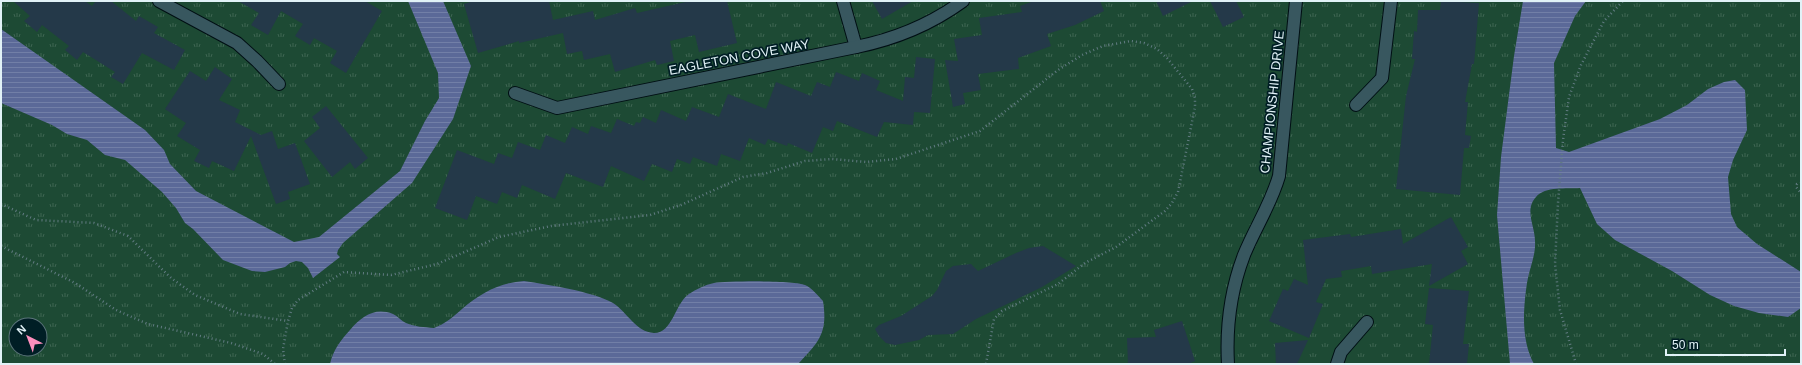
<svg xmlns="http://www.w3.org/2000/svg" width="1802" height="365" font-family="Arial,sans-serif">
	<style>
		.grass { fill: url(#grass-tufts); fill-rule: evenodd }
		.water { fill: url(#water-rules) }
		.building { fill: #243949 }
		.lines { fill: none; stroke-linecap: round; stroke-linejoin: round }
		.minor-casing { stroke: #000f14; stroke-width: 14 }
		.path { stroke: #627c82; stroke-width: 2.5; stroke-dasharray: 1 3; stroke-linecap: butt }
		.minor { stroke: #38575f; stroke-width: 12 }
		.labels { text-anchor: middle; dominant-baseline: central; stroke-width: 3.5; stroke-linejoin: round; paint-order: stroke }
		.street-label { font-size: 13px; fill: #e1f2f7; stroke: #001e25 }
	</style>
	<defs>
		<pattern id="grass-tufts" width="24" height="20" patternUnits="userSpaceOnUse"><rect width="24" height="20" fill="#1d4a34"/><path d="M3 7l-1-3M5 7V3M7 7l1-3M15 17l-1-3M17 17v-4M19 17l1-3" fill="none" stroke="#3e6552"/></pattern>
		<pattern id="water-rules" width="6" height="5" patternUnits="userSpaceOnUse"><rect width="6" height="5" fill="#5b6998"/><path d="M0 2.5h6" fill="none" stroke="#727fa7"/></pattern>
	</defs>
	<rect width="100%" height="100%" fill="#07272e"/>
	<path class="grass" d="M1,1H1801V364H1ZM16,325H40V349H16Z"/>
	<g class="water">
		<path d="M408,1H443L471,66L453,119L412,183L343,243L338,250L337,254L340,257L313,278L308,268L302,262L296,261L290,263L285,267L265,272L252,271L223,260L193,229L185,223L176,208L162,192L125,160L105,155L87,140L67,134L52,125L1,103V29L145,130L164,150L170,164L196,191L294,242L319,237L400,171L425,121L439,98L438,73Z"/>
		<path d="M1523,1H1586L1575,16L1554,63L1556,148L1569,152L1660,119L1687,105L1708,89L1724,82L1735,80L1745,90L1747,130L1733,160L1728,177L1731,214L1737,227L1757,244L1801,272V308L1788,317L1759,313L1734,306L1710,295L1672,271L1615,240L1597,224L1580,188C1567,189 1545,186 1536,197C1524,210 1535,226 1535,241C1536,256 1529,269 1527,283C1523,310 1521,340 1534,364H1510L1497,215L1501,157L1514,56Z"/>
		<path d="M524,281C549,285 591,291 613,303C627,312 636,332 654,333C673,333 675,303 689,294C696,289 705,285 714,283C726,281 795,280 805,285C812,288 818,296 823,301C828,333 819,342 798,364H330C333,350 341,340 350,330C362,316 375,307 393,314C398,316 401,321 406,323C415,327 424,327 434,328C445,324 453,317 462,309C481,293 499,283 524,281Z"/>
	</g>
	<g class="building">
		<path d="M13,1H85L92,6L96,1H111L136,21L139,16L158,27L154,33L185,50L174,70L142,53L123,84L111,77L115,72L83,52L77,60L65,50L69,46L42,25L37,32L24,21L30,16Z"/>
		<path d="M238,1H365L382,11L346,73L330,63L337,51L314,38L310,45L295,36L303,24L281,11L268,35L251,25L259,13Z"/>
		<path d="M473,1H549L553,20L593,11L595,20L635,8L637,13L690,1H727L737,43L699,52L695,35L670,41L674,61L657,65L655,60L615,72L610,54L584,60L582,51L567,54L563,33L519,43V41L478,53L464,4Z"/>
		<path d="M872,1H913L882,19Z"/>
		<path d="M1034,1H1100L1104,11L1075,25L1047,34L1051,46L1018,58L1019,69L978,74L981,90L963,93L965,104L953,107L945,60L958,61L954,39L982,35L979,18L1022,12L1020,6Z"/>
		<path d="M1156,1H1193L1163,16Z"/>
		<path d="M1210,1H1236L1244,17L1223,27Z"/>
		<path d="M1441,1L1479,3L1474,64H1472L1465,102H1468L1465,135L1471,136L1469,148H1464L1460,195L1396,189L1406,96L1415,59H1412L1414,31L1417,32L1418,10H1440Z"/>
		<path d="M916,57L935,59L930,113L914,112L913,125L884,122L877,137L837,121L833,131L823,127L812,153L788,143L787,146L768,139L765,145L749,138L740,161L721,154L717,166L693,157L690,164L677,159L672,172L652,164L644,181L611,166L603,187L566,173L555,199L522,185L517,198L502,192L497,204L476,196L467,220L435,208L457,150L494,164L498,153L512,158L518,142L540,150L546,135L565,143L572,127L588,134L591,126L611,133L617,119L634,126L636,122L640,123L643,117L656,123L661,110L686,121L692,107L719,117L728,94L766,109L776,82L811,96L817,82L830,87L836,72L859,81L862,73L880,81L876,90L903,101L905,77L914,78Z"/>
		<path d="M215,67L232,79L219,100L240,110L235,122L261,135L272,131L278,149L295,143L310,184L288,192L290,199L276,204L251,136L234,171L212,161L209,168L194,161L200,150L177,136L186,123L165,109L190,71L206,81Z"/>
		<path d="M326,106L368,158L355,169L350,162L332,177L304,141L320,128L312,117Z"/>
		<path d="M1451,217L1468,247L1461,251L1468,264L1429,286L1432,264L1372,274L1371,266L1341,271L1342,277L1326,279L1316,302L1323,304L1309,338L1269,321L1283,289L1288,291L1294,279L1308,285L1303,240L1350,234L1351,237L1401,229L1403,244Z"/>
		<path d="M1043,246L1076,266L1042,287L976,319L953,334L928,335L919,340L895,345L886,343L879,336L875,329L879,325L901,316L932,296L937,290L946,271L953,266L971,264L978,271L1016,253L1029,248Z"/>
		<path d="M1429,288L1469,291L1463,344H1469L1467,364H1429L1433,325L1425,324Z"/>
		<path d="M1182,321L1195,361L1188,364H1128L1127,338L1156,337L1154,330Z"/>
		<path d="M1308,340L1297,364H1276L1275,343Z"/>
	</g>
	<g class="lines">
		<g class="minor-casing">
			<g id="minor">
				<path d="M159,1L237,43L257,61L279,84"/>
				<path d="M843,1L856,47"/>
				<path d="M515,93L557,108L856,47C896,39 930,25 963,1"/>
				<path d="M1356,105L1382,78L1391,1"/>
				<path d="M1228,364C1226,328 1231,289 1244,255C1255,228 1271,204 1279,176L1296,1"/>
				<path d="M1337,364L1341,352L1367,322"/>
			</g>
		</g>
		<g class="path">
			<path d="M1801,183L1797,184L1796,187L1801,193"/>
			<path d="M1,204L36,220L94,223L128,236L171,278L195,295L240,314L288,321"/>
			<path d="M1,246L75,283L116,310L134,318L148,324L231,343L263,354L275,364"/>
			<path d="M285,364L283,349L288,321L292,308L298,300L344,272L391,275L437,264L499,237L551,226L650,215L681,205L743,177L767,173L805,161L832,159L866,162L896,159L980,131L1058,70L1082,55L1103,46L1131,41L1144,43L1157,49L1167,58L1192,89L1195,98V107L1178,192L1172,203L1165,211L1116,247L1085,263L1058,284L1002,311L994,319L986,364"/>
			<path d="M1576,364L1560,310L1555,264L1558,203L1563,140L1569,97L1581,65L1604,21L1623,1"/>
		</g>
		<use href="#minor" class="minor"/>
	</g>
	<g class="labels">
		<g class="street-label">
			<text transform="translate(739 57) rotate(-11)">EAGLETON COVE WAY</text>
			<text transform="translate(1272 102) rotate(-84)">CHAMPIONSHIP DRIVE</text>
		</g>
	</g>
	<rect width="1802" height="365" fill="none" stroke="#e1f2f7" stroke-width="4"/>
	<g transform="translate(28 337) rotate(318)"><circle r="19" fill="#001e25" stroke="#5a7379"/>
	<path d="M0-3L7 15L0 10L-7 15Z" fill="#fe8ebd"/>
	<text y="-6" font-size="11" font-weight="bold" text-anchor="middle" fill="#e1f2f7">N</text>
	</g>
	<path d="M1666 349v6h119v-6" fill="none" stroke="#e1f2f7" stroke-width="2"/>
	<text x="1672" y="349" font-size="12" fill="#e1f2f7" stroke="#001e25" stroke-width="3" paint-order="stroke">50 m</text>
</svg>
